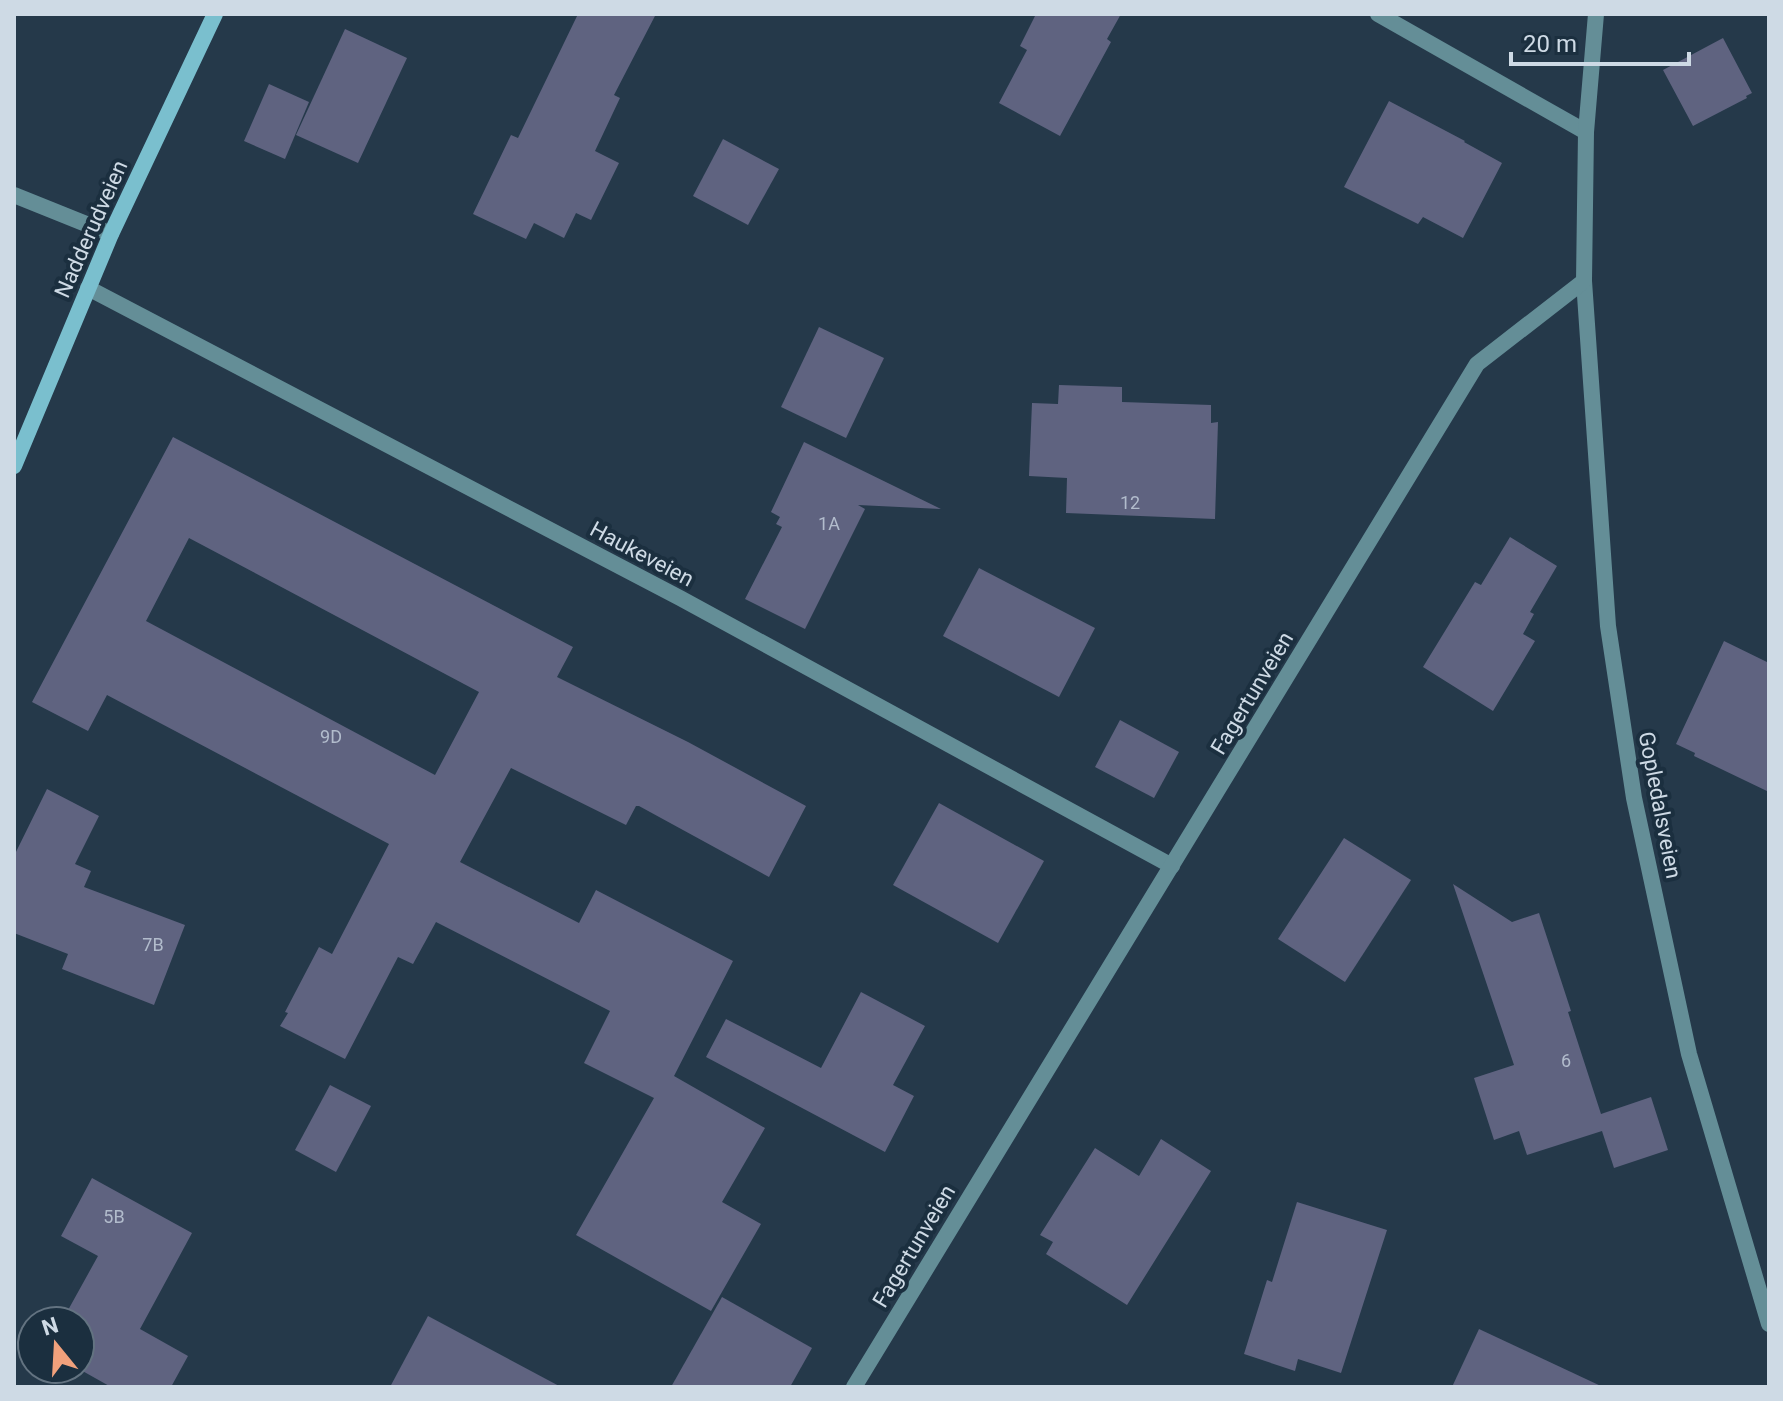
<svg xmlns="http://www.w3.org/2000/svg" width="1783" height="1401" font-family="Roboto,sans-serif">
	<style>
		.building { fill: #5f6380; fill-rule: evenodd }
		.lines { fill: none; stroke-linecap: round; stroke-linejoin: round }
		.street { stroke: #648e97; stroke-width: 16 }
		.secondary { stroke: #7abfce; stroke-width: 16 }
		.labels { text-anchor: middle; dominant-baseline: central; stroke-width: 8; stroke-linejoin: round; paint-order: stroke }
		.number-label { font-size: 18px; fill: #b2bccc }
		.street-label { font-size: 22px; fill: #cedae5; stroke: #1b2f3f }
	</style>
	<rect width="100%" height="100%" fill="#25394a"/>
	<g class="building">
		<path d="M578,14H656L614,95L620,98L595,151L619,163L591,220L576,213L564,238L534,223L526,239L473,214L511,135L518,138Z"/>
		<path d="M1036,14H1121L1107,39L1111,42L1060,136L999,103L1027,50L1020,46Z"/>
		<path d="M345,29L407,58L358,163L296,135Z"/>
		<path d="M1723,38L1752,93L1746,96L1747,98L1693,126L1663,70Z"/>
		<path d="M269,84L309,102L285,159L244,141Z"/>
		<path d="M1389,101L1465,141L1464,142L1502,163L1463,238L1423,217L1418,224L1344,187Z"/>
		<path d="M723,139L779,169L748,225L693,196Z"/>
		<path d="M819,327L884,358L846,438L781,407Z"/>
		<path d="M1059,385L1122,387V402L1211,405V423L1218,422L1215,519L1066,513L1067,478L1029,476L1032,403L1058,404Z"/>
		<path d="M173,437L573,647L557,677L688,742L806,806L769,877L639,806H636L626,825L511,768L460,862L579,923L596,890L733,961L674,1076L765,1128L722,1202L761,1224L711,1311L576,1235L654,1098L584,1063L610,1011L436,922L413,964L398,957L345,1059L280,1026L288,1013L285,1012L319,947L332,954L389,844L107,695L88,731L32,702ZM189,538L479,692L435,775L146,621Z"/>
		<path d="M804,442L941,509L858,505L865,509L805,629L745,599L782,527L776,524L780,517L771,512Z"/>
		<path d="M1510,537L1557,566L1530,612L1534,614L1523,634L1535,641L1493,711L1423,667L1475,582L1481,585Z"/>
		<path d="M979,568L1095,628L1059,697L943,636Z"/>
		<path d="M1724,641L1769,663V792L1694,756L1695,753L1676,744Z"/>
		<path d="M1120,720L1179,752L1154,798L1095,767Z"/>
		<path d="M47,789L99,816L75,864L91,871L84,887L185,925L154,1005L62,969L68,954L14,933V856Z"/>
		<path d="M939,803L1044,861L998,943L893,885Z"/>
		<path d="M1344,838L1411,880L1345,982L1278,939Z"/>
		<path d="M1453,884L1512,922L1539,913L1571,1011L1568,1012L1601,1114L1651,1097L1668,1150L1614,1168L1602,1131L1527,1155L1519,1131L1494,1140L1474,1078L1514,1065Z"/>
		<path d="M861,992L925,1026L893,1085L914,1096L885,1152L706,1057L726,1019L821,1068Z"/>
		<path d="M330,1085L371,1106L336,1172L295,1150Z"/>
		<path d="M1161,1139L1211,1171L1127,1305L1046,1254L1053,1242L1040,1235L1095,1148L1139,1176Z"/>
		<path d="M92,1178L192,1233L140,1329L188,1356L171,1387H111L79,1369L80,1321H62L98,1256L61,1236Z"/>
		<path d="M1297,1202L1387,1230L1341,1373L1298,1359L1295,1371L1244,1354L1267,1280L1272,1282Z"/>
		<path d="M722,1297L812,1348L790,1387H671Z"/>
		<path d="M428,1316L561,1387H390Z"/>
		<path d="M1479,1329L1603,1387H1452Z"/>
	</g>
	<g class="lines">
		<g class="street">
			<path d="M1378,14L1586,132"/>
			<path d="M14,195L111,234"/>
			<path d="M1584,281L1608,626L1634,798L1689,1054L1769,1324"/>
			<path d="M88,288L680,598L1172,866"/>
			<path d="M854,1387L1477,364L1584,281L1586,132L1596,14"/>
		</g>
		<path class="secondary" d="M14,466L111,234L215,14"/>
	</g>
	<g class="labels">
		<g class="number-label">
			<text x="1130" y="502">12</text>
			<text x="829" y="523">1A</text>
			<text x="331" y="736">9D</text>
			<text x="153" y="944">7B</text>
			<text x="1566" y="1060">6</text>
			<text x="114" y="1216">5B</text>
		</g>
		<g class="street-label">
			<text transform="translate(91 229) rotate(-66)">Nadderudveien</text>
			<text transform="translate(642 554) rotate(28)">Haukeveien</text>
			<text transform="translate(1252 693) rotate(-59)">Fagertunveien</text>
			<text transform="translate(1660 805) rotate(79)">Gopledalsveien</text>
			<text transform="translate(914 1246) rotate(-59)">Fagertunveien</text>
		</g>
	</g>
	<rect width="1783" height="1401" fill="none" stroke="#cedae5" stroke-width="32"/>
	<g transform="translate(56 1345) rotate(342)"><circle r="38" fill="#1b2f3f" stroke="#637381" stroke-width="2"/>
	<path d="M0-6L14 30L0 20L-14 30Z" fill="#f1a17c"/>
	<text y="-12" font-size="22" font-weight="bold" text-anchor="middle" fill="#cedae5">N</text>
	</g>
	<path d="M1511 52v12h178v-12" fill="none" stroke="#cedae5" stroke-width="4"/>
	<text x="1523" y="52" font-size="24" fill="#cedae5" stroke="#1b2f3f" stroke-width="6" paint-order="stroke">20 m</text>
</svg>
